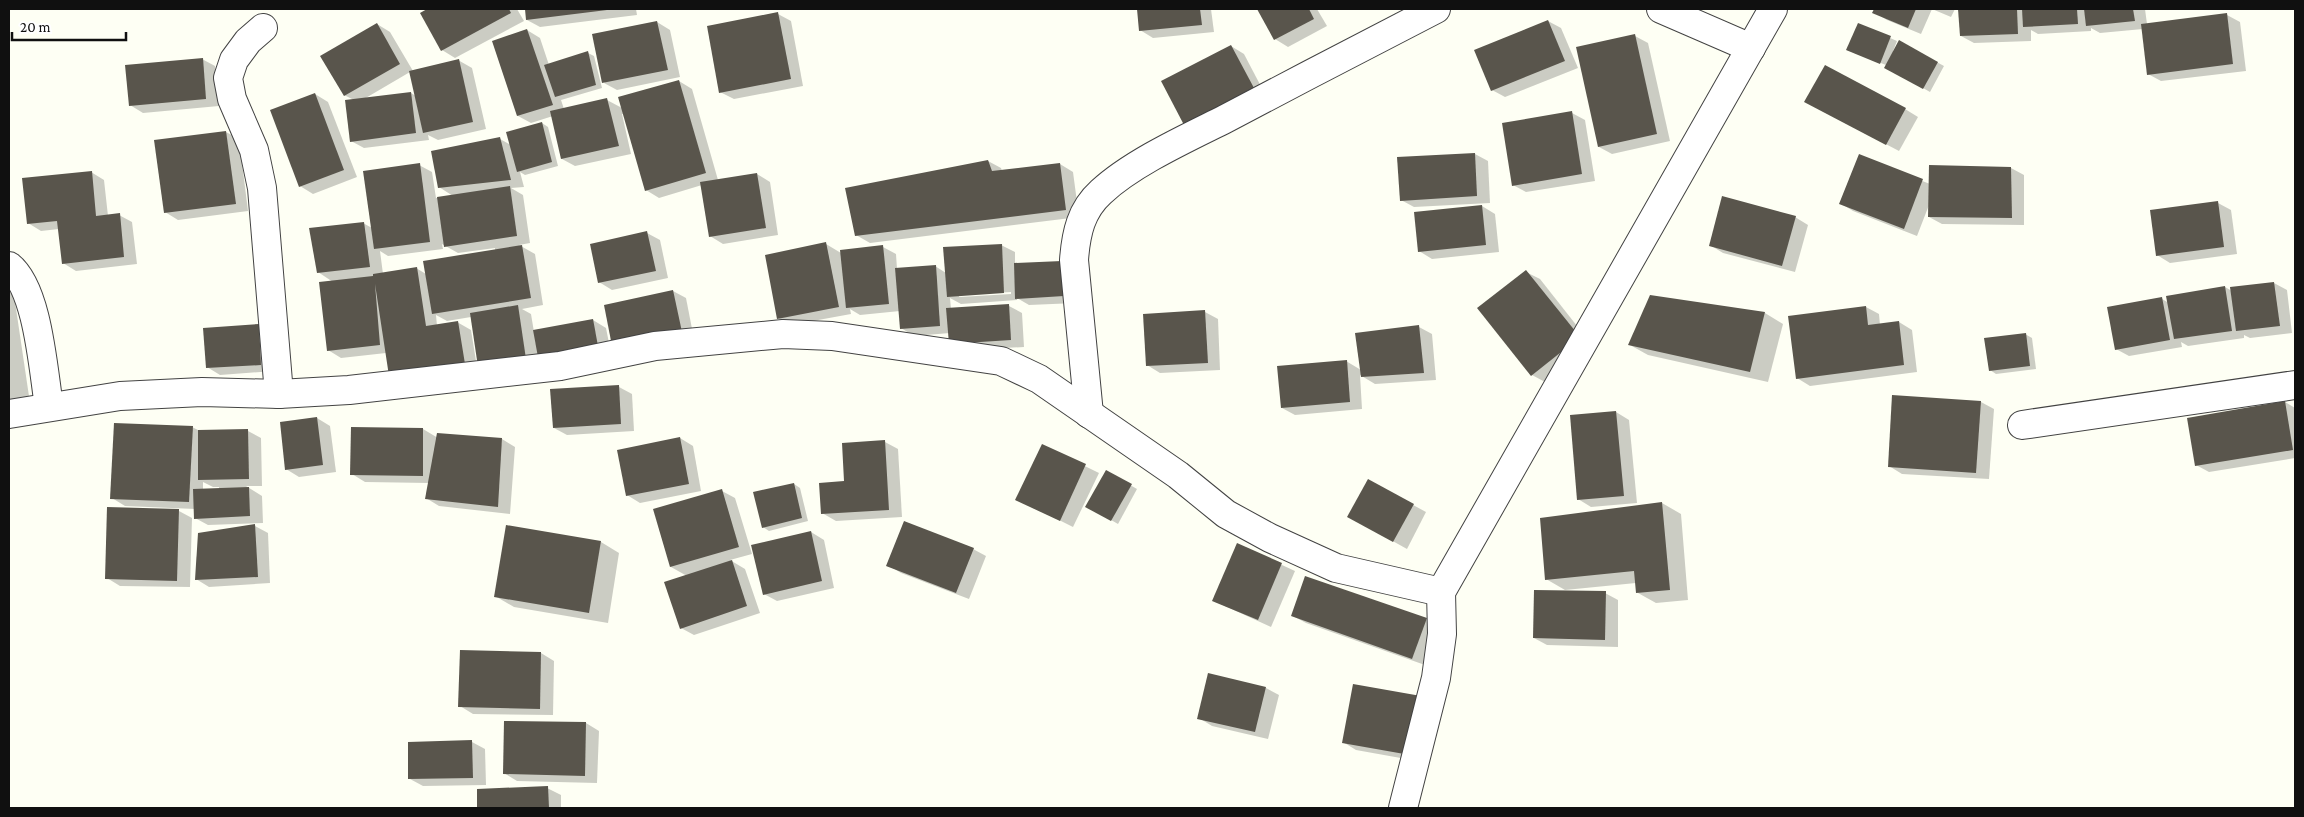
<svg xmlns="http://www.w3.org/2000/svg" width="2304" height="817" font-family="'Crimson Pro',serif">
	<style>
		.shadow { fill: #0003; fill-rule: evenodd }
		.building { fill: #59554c }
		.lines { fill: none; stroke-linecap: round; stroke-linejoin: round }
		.minor-casing { stroke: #434343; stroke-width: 30 }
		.minor { stroke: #fff; stroke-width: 28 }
	</style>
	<rect width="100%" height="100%" fill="#fefff4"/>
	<g class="shadow">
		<path d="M429,9H517L524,21L455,58L442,50L421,13Z"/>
		<path d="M526,9H636L637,15L540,27L527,20Z"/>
		<path d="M1138,9H1211L1214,32L1153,38L1140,30Z"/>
		<path d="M1258,9H1317L1327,26L1288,47L1275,39Z"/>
		<path d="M1876,9H1955L1951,17L1932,9L1921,34L1887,20L1874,12Z"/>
		<path d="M1960,9H2145L2147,24L2227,15L2240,22L2246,71L2161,81L2148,74L2143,29L2100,33L2091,28V31L2038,34L2031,30V41L1974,43L1961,36Z"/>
		<path d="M778,14L791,21L803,86L734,99L720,92Z"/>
		<path d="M1548,21L1561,28L1578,68L1505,97L1492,90Z"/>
		<path d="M657,22L670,30L680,77L617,90L604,83Z"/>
		<path d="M377,24L390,32L413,71L458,60L472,68L486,129L438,140L428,135L429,140L364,148L351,141L354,100L344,95ZM410,72L416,96L411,93L364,99Z"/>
		<path d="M1858,24L1897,41L1893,51H1894L1900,42L1944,66L1930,92L1886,67V65L1847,50Z"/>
		<path d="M527,30L540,38L549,65L588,53L594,56L602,88L561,100L564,109L607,100L622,108L679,81L692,89L718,180L757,174L770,182L778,235L723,244L710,236L702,185L659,198L646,190L624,114H622L631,154L575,166L562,159L553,116L531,123L518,116L494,41Z"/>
		<path d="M1635,36L1648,43L1670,141L1612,154L1599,147Z"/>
		<path d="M1231,46L1244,54L1266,96L1198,132Z"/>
		<path d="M202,59L215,66L219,106L143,113L130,105Z"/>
		<path d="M315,94L328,102L357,177L313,194L300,186Z"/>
		<path d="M1819,109H1905L1918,117L1899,151Z"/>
		<path d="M1572,113L1585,120L1595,181L1526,192L1513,185Z"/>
		<path d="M542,123L548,127L558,166L525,175L520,172L524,187L511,188L523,195L530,243L519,245L535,254L543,305L522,309L531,314L534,332L593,320L606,328L611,353L477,371L386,353L341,358L328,350L333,282L318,272L363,223L372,228L419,165L432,172L436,198L453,196L439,187L500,139L511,145ZM442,244L458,253L495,248V250L426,274L416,268L383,274L380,251L388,256L443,249ZM436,315L447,321L471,317L478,360L476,361L471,330L457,322L437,326Z"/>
		<path d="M226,132L239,139L248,211L178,220L165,212Z"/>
		<path d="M1475,154L1488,161L1490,203L1414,207L1401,200L1399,158Z"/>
		<path d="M1859,156L1930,184V166L2011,168L2024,175V225L1942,224L1929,217V205L1917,236L1853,211L1840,203Z"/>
		<path d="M988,161L1001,168L1002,171L1060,164L1073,172L1079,217L870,243L856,235Z"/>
		<path d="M91,172L104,180L108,216L119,215L132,222L137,264L76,271L63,263L59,229L41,231L28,223Z"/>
		<path d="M2218,203L2231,210L2237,254L2170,263L2157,255Z"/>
		<path d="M1482,206L1495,214L1499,252L1432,259L1419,251Z"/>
		<path d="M1795,217L1808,225L1795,272L1723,253L1710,245Z"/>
		<path d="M647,233L660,240L668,278L612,290L599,282Z"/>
		<path d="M826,244L841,253L883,247L896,254L897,269L935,266L946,273L1001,245L1015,252V264L1076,303L1029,305L1017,298V300L961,304L950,298L951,309L1009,306L1022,313L1024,347L963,350L950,333L914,336L901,328L900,311L860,315L850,309L851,314L791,325L778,318ZM1011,292V294L959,297V295Z"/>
		<path d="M1526,272L1540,279L1592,345L1545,382L1532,375Z"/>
		<path d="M2274,283L2287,290L2292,333L2250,338L2244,335V338L2188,346L2181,342L2182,347L2129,356L2116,349L2162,299L2169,303L2225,287L2232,291Z"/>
		<path d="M673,291L686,298L694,339L627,353Z"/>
		<path d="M9,292L14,295L30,403L9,406Z"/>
		<path d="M1866,307L1879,314L1880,325L1899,322L1912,330L1917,372L1810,386L1797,378L1789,317Z"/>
		<path d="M1205,312L1218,319L1220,370L1160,373L1147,365Z"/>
		<path d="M1765,313L1783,324L1768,382L1648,355L1630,345Z"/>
		<path d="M258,326L271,333L274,371L220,375L207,367Z"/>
		<path d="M1419,327L1432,334L1436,380L1375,384L1360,375L1362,409L1295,415L1282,408L1346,361L1361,370Z"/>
		<path d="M2025,334L2032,338L2036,369L1996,374L1990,370Z"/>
		<path d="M619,387L632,394L634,431L567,435L554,428Z"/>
		<path d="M1893,397L1981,402L1994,409L1989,479L1902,474L1889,466Z"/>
		<path d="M2285,402L2295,408V458L2209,472L2196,465Z"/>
		<path d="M1616,412L1629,420L1637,503L1591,507L1578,499Z"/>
		<path d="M317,418L330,426L336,472L299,477L286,469Z"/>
		<path d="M192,427L200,431H248L261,438L262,486H246L262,496L263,523L208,525L195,518V509L125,506L112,498ZM203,482L213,487H219V489L203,490Z"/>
		<path d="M352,429H423L438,438V434L502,439L515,447L510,514L439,506L426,498L429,483L365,482L352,474Z"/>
		<path d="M680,438L693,446L701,491L640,503L627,495Z"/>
		<path d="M885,442L898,449L902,517L836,521L822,513L846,483Z"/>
		<path d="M1042,445L1099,473L1073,527L1029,505Z"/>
		<path d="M1106,471L1137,489L1118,524L1087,506Z"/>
		<path d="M1369,481L1426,512L1407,549L1362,524Z"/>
		<path d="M794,484L800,488L808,521L769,531L763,527Z"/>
		<path d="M722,491L735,498L752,554L730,560L745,569L760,613L694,635L681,628L687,576L671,567L654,510Z"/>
		<path d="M1662,503L1681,514L1688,600L1656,603L1638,593L1636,583L1565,590L1546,579Z"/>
		<path d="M179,511L192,518L190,587L120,586L107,578Z"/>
		<path d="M255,526L268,533L270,583L209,587L196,579Z"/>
		<path d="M811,532L824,540L834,588L777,601L764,594Z"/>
		<path d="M601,542L619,553L608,623L514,607L495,596Z"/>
		<path d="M1238,545L1295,571L1271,627L1214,601Z"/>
		<path d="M973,549L986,556L969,599L901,573L888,565Z"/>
		<path d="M1605,593L1618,600V647L1547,645L1534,638Z"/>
		<path d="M1293,616L1426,619L1439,626L1425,665L1306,623Z"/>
		<path d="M541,653L554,661L553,715L473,714L460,706Z"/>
		<path d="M1354,685L1423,762L1356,750L1343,742Z"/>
		<path d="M1266,688L1279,695L1268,739L1212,726L1199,718Z"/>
		<path d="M586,723L599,731L597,783L517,781L504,773Z"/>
		<path d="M472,742L485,749L486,785L423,786L410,779Z"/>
		<path d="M547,788L561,795V808H479L478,791Z"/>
	</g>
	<g class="building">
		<path d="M427,9H509L511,13L441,51L420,13Z"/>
		<path d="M525,9H607V10L526,20Z"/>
		<path d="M1137,9H1200L1202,25L1139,31Z"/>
		<path d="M1257,9H1309L1314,19L1274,40Z"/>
		<path d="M1874,9H1916L1908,28L1872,13Z"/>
		<path d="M1958,9H2017L2018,34L1960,36Z"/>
		<path d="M2022,9H2077L2078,24L2023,27Z"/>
		<path d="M2084,9H2133L2135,21L2086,26Z"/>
		<path d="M778,12L791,79L719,93L707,26Z"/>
		<path d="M2227,13L2233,64L2147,75L2141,24Z"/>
		<path d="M1548,20L1565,61L1491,91L1474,50Z"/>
		<path d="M657,21L668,70L602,83L592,34Z"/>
		<path d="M377,23L400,64L344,96L320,56Z"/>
		<path d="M1858,23L1891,36L1880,64L1846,50Z"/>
		<path d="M527,29L553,105L517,116L492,41Z"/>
		<path d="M1635,34L1657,134L1598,147L1576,47Z"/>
		<path d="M1899,40L1938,62L1923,89L1884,68Z"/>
		<path d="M1231,45L1254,88L1184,125L1161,81Z"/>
		<path d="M588,51L596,85L555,97L544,65Z"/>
		<path d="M203,58L206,99L129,106L125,65Z"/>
		<path d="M459,59L473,122L423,133L409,71Z"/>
		<path d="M1825,65L1906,108L1886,145L1804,102Z"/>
		<path d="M679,80L706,173L645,191L618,97Z"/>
		<path d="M411,92L416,133L350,142L345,100Z"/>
		<path d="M315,93L344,170L299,187L270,110Z"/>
		<path d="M607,98L619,146L561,159L550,111Z"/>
		<path d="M1572,111L1582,174L1512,186L1502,123Z"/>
		<path d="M542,122L552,162L517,172L506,132Z"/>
		<path d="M226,131L236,204L164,213L154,140Z"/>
		<path d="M500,137L511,180L438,188L431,151Z"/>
		<path d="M1475,153L1477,196L1400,201L1397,157Z"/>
		<path d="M1859,154L1923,179L1904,229L1839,204Z"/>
		<path d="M988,160L992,171L1060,163L1066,210L855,236L845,188Z"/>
		<path d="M420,163L430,242L374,249L363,171Z"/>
		<path d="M1929,165L2011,167L2012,218L1928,217Z"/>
		<path d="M92,171L96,216L120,213L124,257L62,264L57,221L27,224L22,178Z"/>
		<path d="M757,173L766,228L709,237L700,182Z"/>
		<path d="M510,186L517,236L444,247L437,197Z"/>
		<path d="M1722,196L1796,216L1782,266L1709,246Z"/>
		<path d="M2218,201L2224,247L2156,256L2150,210Z"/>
		<path d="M1482,205L1486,245L1418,252L1414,212Z"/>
		<path d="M364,222L370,267L317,273L309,228Z"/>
		<path d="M647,231L656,271L598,283L590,244Z"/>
		<path d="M826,242L839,307L777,319L765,255Z"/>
		<path d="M1002,244L1004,293L947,297L943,247Z"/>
		<path d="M522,245L531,298L432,314L423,261Z"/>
		<path d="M883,245L889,304L846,308L840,250Z"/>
		<path d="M1062,261L1064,296L1015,299L1014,263Z"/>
		<path d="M936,265L940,326L900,329L895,268Z"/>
		<path d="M417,267L426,326L458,321L465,364L389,376L375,284L380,345L327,351L319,282L373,276V274Z"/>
		<path d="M1526,270L1580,337L1531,376L1477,308Z"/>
		<path d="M2274,282L2280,326L2236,331L2230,287Z"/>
		<path d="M2225,286L2232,331L2174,339L2166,296Z"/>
		<path d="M673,290L682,332L612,346L604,305Z"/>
		<path d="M1650,295L1765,312L1750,372L1628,345Z"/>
		<path d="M2162,297L2170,340L2115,350L2107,307Z"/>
		<path d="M1009,304L1011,340L949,344L946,308Z"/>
		<path d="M518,305L526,359L478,367L470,313Z"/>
		<path d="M1866,306L1868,325L1899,321L1904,365L1796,379L1788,316Z"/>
		<path d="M1205,310L1208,363L1146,366L1143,314Z"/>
		<path d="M593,319L598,346L538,357L533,330Z"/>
		<path d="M259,324L261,365L206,368L203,328Z"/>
		<path d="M1419,325L1424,373L1361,377L1355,333Z"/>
		<path d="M2026,333L2030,366L1989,371L1984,338Z"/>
		<path d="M1347,360L1350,402L1281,408L1277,366Z"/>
		<path d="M619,385L621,424L553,428L550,389Z"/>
		<path d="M1892,395L1981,401L1976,473L1888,467Z"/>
		<path d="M2285,401L2293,450L2195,466L2187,418Z"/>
		<path d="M1616,411L1624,496L1577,500L1570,415Z"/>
		<path d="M317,417L323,465L285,470L280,422Z"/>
		<path d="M114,423L193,426L189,502L110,499Z"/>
		<path d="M351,427L423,428V476L350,475Z"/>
		<path d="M248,429L249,479L198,480V430Z"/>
		<path d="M437,433L502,438L498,507L425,499Z"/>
		<path d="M680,437L689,484L626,496L617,450Z"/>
		<path d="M885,440L889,510L821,514L819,483L844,481L842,443Z"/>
		<path d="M1042,444L1086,464L1060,521L1015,500Z"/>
		<path d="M1106,470L1132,484L1111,521L1085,507Z"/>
		<path d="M1368,479L1414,504L1393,542L1347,517Z"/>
		<path d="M794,483L802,518L762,528L753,492Z"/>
		<path d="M249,487L250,516L194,519L193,489Z"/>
		<path d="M722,489L739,547L670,567L653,509Z"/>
		<path d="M1662,502L1670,590L1636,593L1634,571L1545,580L1540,518Z"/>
		<path d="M107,507L179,509L177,581L105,579Z"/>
		<path d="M904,521L974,548L956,593L886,566Z"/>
		<path d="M255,524L258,577L195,580L198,533Z"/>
		<path d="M506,525L601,541L589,613L494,597Z"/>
		<path d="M811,531L822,581L763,595L751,545Z"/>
		<path d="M1237,543L1282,563L1258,620L1212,601Z"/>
		<path d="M732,560L747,606L680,629L664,582Z"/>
		<path d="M1305,576L1427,618L1412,659L1291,616Z"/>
		<path d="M1534,590L1606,591L1605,640L1533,638Z"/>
		<path d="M460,650L541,652L540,709L458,707Z"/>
		<path d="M1208,673L1266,687L1255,732L1197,719Z"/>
		<path d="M1353,684L1421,696L1410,755L1342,743Z"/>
		<path d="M504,721L586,722L585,776L503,774Z"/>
		<path d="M472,740L473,778L408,779V742Z"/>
		<path d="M548,786L549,808H477V789Z"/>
	</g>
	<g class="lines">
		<g class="minor-casing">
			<g id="minor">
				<path d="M1661,9L1751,48"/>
				<path d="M263,28L248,41L234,60L228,78L232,99L254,150L262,188L279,394"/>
				<path d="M9,266C38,289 43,369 49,406"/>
				<path d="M9,414L120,396L202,392L279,394L349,390L560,366L655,346L783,334L832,336L1001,361L1039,379L1178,475L1226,514L1270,538L1336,568L1441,592"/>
				<path d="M1089,414L1074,260C1076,233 1081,210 1101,192C1132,163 1187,138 1225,119C1295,82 1366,45 1436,9"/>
				<path d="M2022,425L2295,385"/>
				<path d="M1403,808L1436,678L1442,634L1441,592L1773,9"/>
			</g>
		</g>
		<use href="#minor" class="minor"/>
	</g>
	<rect width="2304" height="817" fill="none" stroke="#101010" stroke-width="20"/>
	<path d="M12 32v8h114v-8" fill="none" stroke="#101010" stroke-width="2.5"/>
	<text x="20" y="32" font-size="15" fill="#101010" stroke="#ffffff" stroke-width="4" paint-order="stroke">20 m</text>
</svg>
